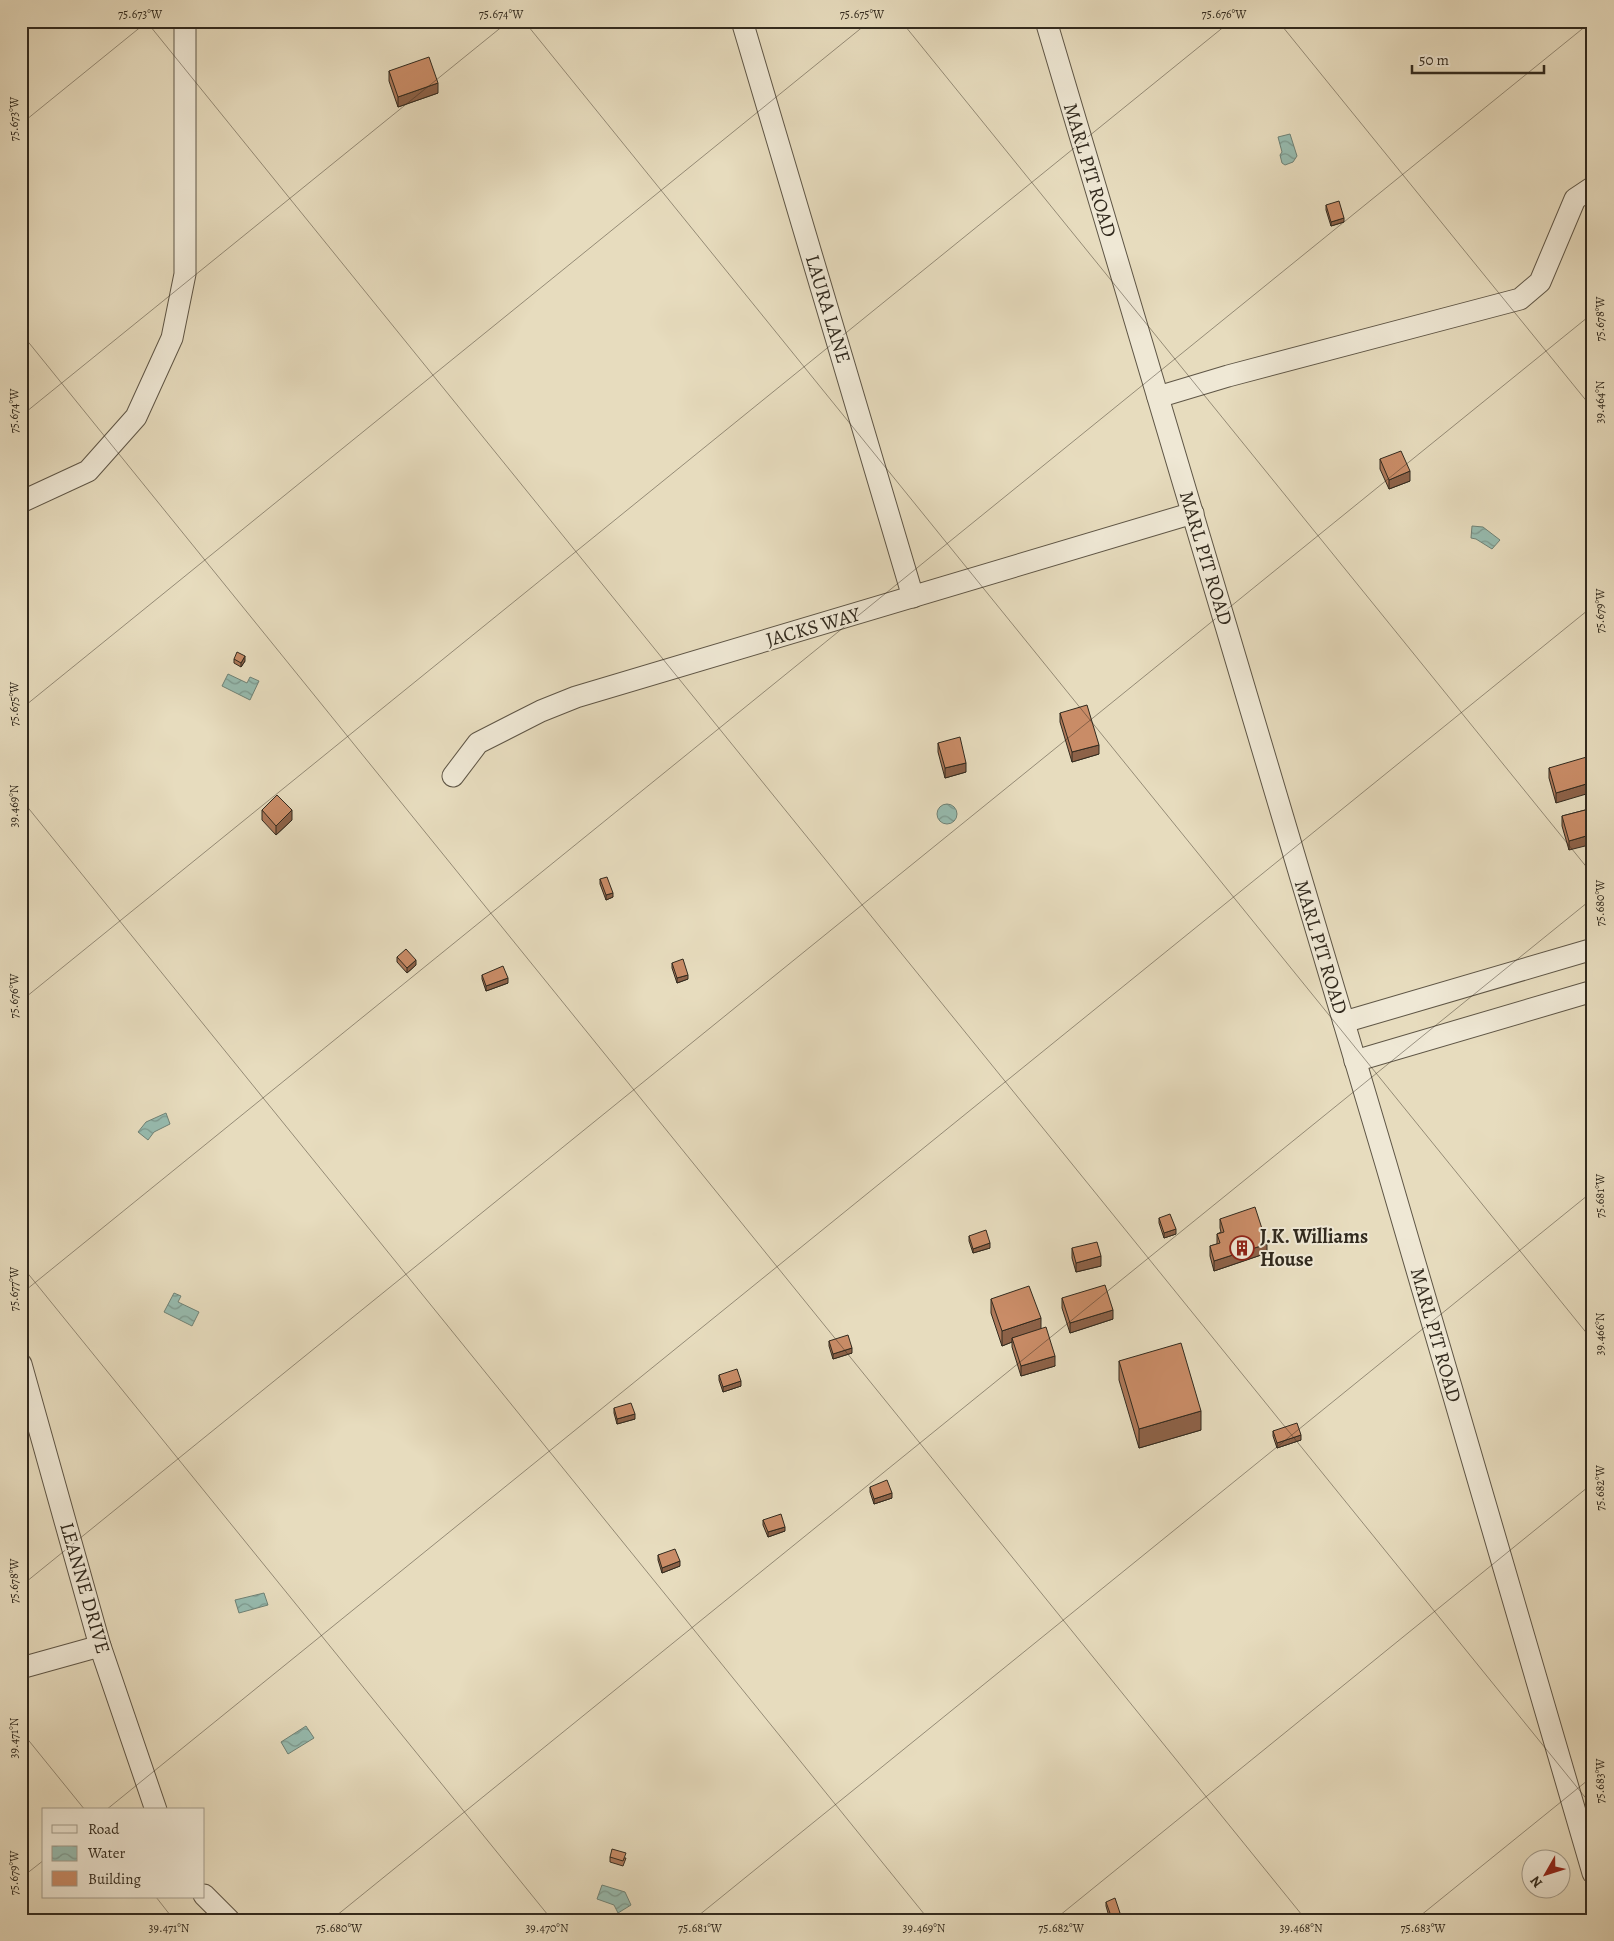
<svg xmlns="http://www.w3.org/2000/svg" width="1614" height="1941" font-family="Alegreya,serif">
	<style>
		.water { fill: url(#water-waves); stroke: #6f8276 }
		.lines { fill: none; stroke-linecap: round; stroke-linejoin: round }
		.minor-casing { stroke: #5f5646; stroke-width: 23 }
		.minor { stroke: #efe8d5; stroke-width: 21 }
		.wall { fill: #ad7859; stroke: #322a1e }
		.shaded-wall { fill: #8d6248; stroke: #322a1e }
		.building { fill: #c98c67; stroke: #322a1e }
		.ticks { fill: none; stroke: #322a1e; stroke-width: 1; stroke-opacity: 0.45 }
		.labels { text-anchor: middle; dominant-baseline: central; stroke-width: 4; stroke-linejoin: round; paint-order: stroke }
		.street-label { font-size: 20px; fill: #322a1e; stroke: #efe8d5 }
		.poi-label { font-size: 20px; font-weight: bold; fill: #322a1e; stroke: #efe8d5; text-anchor: start }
		.neatline { fill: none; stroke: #322a1e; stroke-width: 2 }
		.ticks-label { font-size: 12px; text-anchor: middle; fill: #322a1e }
	</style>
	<defs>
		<pattern id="water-waves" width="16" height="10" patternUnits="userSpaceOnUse" patternTransform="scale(1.25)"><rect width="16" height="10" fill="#97bcb0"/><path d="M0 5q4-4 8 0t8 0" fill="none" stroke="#7c998f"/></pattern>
	</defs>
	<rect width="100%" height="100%" fill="#e7dcbe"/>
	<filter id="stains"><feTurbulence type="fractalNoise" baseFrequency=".004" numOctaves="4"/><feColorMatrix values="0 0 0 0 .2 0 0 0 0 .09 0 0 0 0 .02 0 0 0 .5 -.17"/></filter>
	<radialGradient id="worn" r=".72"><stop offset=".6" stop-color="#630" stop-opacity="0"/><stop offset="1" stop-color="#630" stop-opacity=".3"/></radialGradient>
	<g class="water">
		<path d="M1290,134L1297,156L1293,162L1285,165L1282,163L1280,155L1282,152L1278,137Z"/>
		<path d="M1472,526L1483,527L1500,540L1492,549L1476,539L1471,538Z"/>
		<path d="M228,674L247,683L250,677L259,681L250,700L222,686Z"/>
		<circle cx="947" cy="814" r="10"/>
		<path d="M166,1113L170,1124L154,1132L148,1140L138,1132L146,1122Z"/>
		<path d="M174,1293L181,1296L178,1302L199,1312L192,1326L164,1312Z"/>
		<path d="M264,1593L268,1605L239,1613L235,1600Z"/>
		<path d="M306,1726L314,1738L288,1754L281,1742Z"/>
		<path d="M602,1885L625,1892L631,1905L618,1913L614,1905L597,1899Z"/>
	</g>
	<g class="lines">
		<g class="minor-casing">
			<g id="minor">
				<path d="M742,21L913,597"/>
				<path d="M1046,21L1386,1164L1593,1873"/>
				<path d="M1158,397L1228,376L1520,299L1540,282L1575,199L1593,187"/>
				<path d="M21,502L88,471L136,417L172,338L185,274V21"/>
				<path d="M453,776L478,743L541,711L576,697L1193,513"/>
				<path d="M1344,1022L1593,949"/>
				<path d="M1355,1061L1593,991"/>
				<path d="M21,1364L100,1646L156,1810"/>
				<path d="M21,1668L100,1646"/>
				<path d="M204,1895L229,1920"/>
			</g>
		</g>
		<use href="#minor" class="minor"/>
	</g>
	<g class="wall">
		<path d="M389,71L438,93L398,107L389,81Z"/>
		<path d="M1326,205L1344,222L1331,226L1326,210Z"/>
		<path d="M1380,459L1410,481L1389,489L1380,469Z"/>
		<path d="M234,659L245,661L241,667L234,663Z"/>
		<path d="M1060,713L1099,754L1072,762L1060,722Z"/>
		<path d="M938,743L966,772L945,778L938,752Z"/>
		<path d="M1593,765L1556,803L1549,778V768Z"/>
		<path d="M1593,808L1569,850L1562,826V816Z"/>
		<path d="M262,810L292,820L276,835L262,820Z"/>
		<path d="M600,879L613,897L606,900L600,884Z"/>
		<path d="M397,957L416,965L407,973L397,962Z"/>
		<path d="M672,963L688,979L677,983L672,968Z"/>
		<path d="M482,975L508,983L486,991L482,979Z"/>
		<path d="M1159,1218L1176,1234L1164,1238L1159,1223Z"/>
		<path d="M1220,1219L1267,1253L1214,1271L1210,1256V1246L1217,1244V1234L1221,1232L1220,1228Z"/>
		<path d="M969,1236L990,1248L973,1253L969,1241Z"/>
		<path d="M1072,1248L1101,1266L1076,1272L1072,1258Z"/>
		<path d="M1062,1298L1113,1319L1070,1333L1062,1308Z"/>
		<path d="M991,1299L1041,1329L1055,1366L1021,1376L1012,1347V1342L1002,1346L991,1313Z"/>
		<path d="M829,1341L852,1353L833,1359L829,1346Z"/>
		<path d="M1119,1361L1201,1430L1139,1448L1119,1380Z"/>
		<path d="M719,1375L741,1386L723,1392L719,1380Z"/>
		<path d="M614,1408L635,1419L617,1424L614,1413Z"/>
		<path d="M1273,1431L1301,1440L1277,1448L1273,1436Z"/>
		<path d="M870,1487L892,1498L874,1504L870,1492Z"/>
		<path d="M763,1520L785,1531L768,1537L763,1525Z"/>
		<path d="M658,1555L680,1566L662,1573L658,1560Z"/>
		<path d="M610,1857L626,1858L623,1866L610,1862Z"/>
		<path d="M1106,1902L1120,1918L1114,1920H1110L1106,1906Z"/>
	</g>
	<g class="shaded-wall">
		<path d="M438,83V93L398,107V97Z"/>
		<path d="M1344,218V222L1331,226V222Z"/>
		<path d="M1410,471V481L1389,489V480Z"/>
		<path d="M245,656V661L241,667V663Z"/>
		<path d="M1099,745V754L1072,762V752Z"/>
		<path d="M966,763V772L945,778V768Z"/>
		<path d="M1593,782V792L1556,803V793Z"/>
		<path d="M292,810V820L276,835V826Z"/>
		<path d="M1593,834V844L1569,850V841Z"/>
		<path d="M613,893V897L606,900V895Z"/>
		<path d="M416,960V965L407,973V968Z"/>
		<path d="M688,975V979L677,983V978Z"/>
		<path d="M508,978V983L486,991V986Z"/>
		<path d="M1176,1229V1234L1164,1238V1233Z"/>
		<path d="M990,1243V1248L973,1253V1249Z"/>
		<path d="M1267,1244V1253L1214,1271V1261Z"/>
		<path d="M1101,1256V1266L1076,1272V1263Z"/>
		<path d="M1113,1310V1319L1070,1333V1323Z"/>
		<path d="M1041,1318V1332L1012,1338V1342L1002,1346V1331Z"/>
		<path d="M852,1348V1353L833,1359V1354Z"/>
		<path d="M1055,1356V1366L1021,1376V1366Z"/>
		<path d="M741,1381V1386L723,1392V1387Z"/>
		<path d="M1201,1411V1430L1139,1448V1429Z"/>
		<path d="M635,1414V1419L617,1424V1419Z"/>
		<path d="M1301,1435V1440L1277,1448V1443Z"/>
		<path d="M892,1493V1498L874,1504V1499Z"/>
		<path d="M785,1527V1531L768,1537V1532Z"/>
		<path d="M680,1561V1566L662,1573V1568Z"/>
		<path d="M1120,1913V1918L1114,1920H1111V1916Z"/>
	</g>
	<g class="building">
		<path d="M429,57L438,83L398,97L389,71Z"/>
		<path d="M1339,201L1344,218L1331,222L1326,205Z"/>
		<path d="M1401,451L1410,471L1389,480L1380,459Z"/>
		<path d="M237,652L245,656L241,663L234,659Z"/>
		<path d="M1087,705L1099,745L1072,752L1060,713Z"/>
		<path d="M960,737L966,763L945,768L938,743Z"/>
		<path d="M1590,756L1593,765V782L1556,793L1549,768Z"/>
		<path d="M277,795L292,810L276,826L262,810Z"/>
		<path d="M1593,808V834L1569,841L1562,816Z"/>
		<path d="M607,877L613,893L606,895L600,879Z"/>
		<path d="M406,949L416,960L407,968L397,957Z"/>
		<path d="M683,959L688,975L677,978L672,963Z"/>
		<path d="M503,966L508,978L486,986L482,975Z"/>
		<path d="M1255,1207L1267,1244L1214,1261L1210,1246L1220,1243L1217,1234L1224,1232L1220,1219Z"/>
		<path d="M1170,1214L1176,1229L1164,1233L1159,1218Z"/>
		<path d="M986,1230L990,1243L973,1249L969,1236Z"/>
		<path d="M1097,1242L1101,1256L1076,1263L1072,1248Z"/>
		<path d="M1105,1285L1113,1310L1070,1323L1062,1298Z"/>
		<path d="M1029,1286L1041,1318L1002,1331L991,1299Z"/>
		<path d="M1046,1327L1055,1356L1021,1366L1012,1338Z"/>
		<path d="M848,1335L852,1348L833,1354L829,1341Z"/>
		<path d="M1181,1343L1201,1411L1139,1429L1119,1361Z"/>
		<path d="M737,1369L741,1381L723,1387L719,1375Z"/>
		<path d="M631,1403L635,1414L617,1419L614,1408Z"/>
		<path d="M1297,1423L1301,1435L1277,1443L1273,1431Z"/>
		<path d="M887,1480L892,1493L874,1499L870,1487Z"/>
		<path d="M781,1514L785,1527L768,1532L763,1520Z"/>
		<path d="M675,1549L680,1561L662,1568L658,1555Z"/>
		<path d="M612,1849L626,1853L623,1861L610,1857Z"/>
		<path d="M1115,1898L1120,1913L1111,1916L1106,1902Z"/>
		<path d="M637,1914L640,1920H627Z"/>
	</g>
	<path class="ticks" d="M146,21L1593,1807M524,21L1593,1341M901,21L1593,875M1278,21L1593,409M21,124L148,21M21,333L1306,1920M21,416L509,21M21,709L870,21M21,799L929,1920M21,1001L1231,21M21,1265L552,1920M21,1294L1592,21M21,1586L1593,313M21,1731L85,1810M106,1810L1593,606M21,1878L44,1860M156,1897L174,1920M331,1920L1593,898M693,1920L1593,1191M1054,1920L1593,1483M1415,1920L1593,1776"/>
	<defs>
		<g id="building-ring" transform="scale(1.25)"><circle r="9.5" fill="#efe8d5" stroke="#8f2418" stroke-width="1.5"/><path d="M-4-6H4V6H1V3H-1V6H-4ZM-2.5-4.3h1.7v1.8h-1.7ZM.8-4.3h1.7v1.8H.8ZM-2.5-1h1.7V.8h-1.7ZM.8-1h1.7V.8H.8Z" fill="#8f2418"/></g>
	</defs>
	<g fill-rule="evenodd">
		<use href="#building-ring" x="1242" y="1248"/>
	</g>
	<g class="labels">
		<g class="street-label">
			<text transform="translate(1090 170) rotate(73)">MARL PIT ROAD</text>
			<text transform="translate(828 309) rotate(73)">LAURA LANE</text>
			<text transform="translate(1206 558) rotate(73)">MARL PIT ROAD</text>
			<text transform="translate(813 627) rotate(-16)">JACKS WAY</text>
			<text transform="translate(1321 947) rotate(73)">MARL PIT ROAD</text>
			<text transform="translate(1436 1335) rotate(74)">MARL PIT ROAD</text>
			<text transform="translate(85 1588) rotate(74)">LEANNE DRIVE</text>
		</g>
		<g class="poi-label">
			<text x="1260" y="1236">J.K. Williams<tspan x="1260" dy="23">House</tspan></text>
		</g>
	</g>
	<rect width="1614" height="1941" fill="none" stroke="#e7dcbe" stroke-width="55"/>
	<rect x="42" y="1808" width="162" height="90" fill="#efe8d5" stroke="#a39c8c"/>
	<rect x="52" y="1825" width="25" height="8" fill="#efe8d5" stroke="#a39c8c"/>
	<text x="88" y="1834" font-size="15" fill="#322a1e">Road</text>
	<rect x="52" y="1846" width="25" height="15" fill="url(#water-waves)" stroke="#a39c8c"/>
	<text x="88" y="1858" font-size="15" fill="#322a1e">Water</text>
	<rect x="52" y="1871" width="25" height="15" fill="#c98c67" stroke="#a39c8c"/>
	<text x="88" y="1884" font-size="15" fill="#322a1e">Building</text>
	<g transform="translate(1546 1874) rotate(231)"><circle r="24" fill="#efe8d5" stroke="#a39c8c"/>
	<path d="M0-4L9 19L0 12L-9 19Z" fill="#8f2418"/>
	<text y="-8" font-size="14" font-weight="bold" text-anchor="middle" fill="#322a1e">N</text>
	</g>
	<path d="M1412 65v8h132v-8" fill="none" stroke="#322a1e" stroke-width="2.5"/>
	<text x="1419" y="65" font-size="15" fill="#322a1e" stroke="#efe8d5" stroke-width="4" paint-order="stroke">50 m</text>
	<rect x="28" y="28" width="1558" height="1886" class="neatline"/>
	<g class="ticks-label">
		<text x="140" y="18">75.673°W</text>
		<text x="501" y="18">75.674°W</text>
		<text x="862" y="18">75.675°W</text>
		<text x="1224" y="18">75.676°W</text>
		<text transform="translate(14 119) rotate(-90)" y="4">75.673°W</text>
		<text transform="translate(1600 319) rotate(-90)" y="4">75.678°W</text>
		<text transform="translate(1600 402) rotate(-90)" y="4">39.464°N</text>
		<text transform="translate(14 411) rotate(-90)" y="4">75.674°W</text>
		<text transform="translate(1600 611) rotate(-90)" y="4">75.679°W</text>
		<text transform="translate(14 704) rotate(-90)" y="4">75.675°W</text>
		<text transform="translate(14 806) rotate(-90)" y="4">39.469°N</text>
		<text transform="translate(1600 903) rotate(-90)" y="4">75.680°W</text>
		<text transform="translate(14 996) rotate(-90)" y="4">75.676°W</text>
		<text transform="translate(1600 1196) rotate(-90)" y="4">75.681°W</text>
		<text transform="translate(14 1289) rotate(-90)" y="4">75.677°W</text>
		<text transform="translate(1600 1334) rotate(-90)" y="4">39.466°N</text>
		<text transform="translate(1600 1488) rotate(-90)" y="4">75.682°W</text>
		<text transform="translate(14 1581) rotate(-90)" y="4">75.678°W</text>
		<text transform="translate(14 1738) rotate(-90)" y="4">39.471°N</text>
		<text transform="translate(1600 1781) rotate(-90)" y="4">75.683°W</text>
		<text transform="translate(14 1873) rotate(-90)" y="4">75.679°W</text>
		<text x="169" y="1932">39.471°N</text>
		<text x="339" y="1932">75.680°W</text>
		<text x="547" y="1932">39.470°N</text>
		<text x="700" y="1932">75.681°W</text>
		<text x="924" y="1932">39.469°N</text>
		<text x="1061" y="1932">75.682°W</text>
		<text x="1301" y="1932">39.468°N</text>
		<text x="1423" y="1932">75.683°W</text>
	</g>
	<rect width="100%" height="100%" filter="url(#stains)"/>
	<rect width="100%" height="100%" fill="url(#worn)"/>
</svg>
